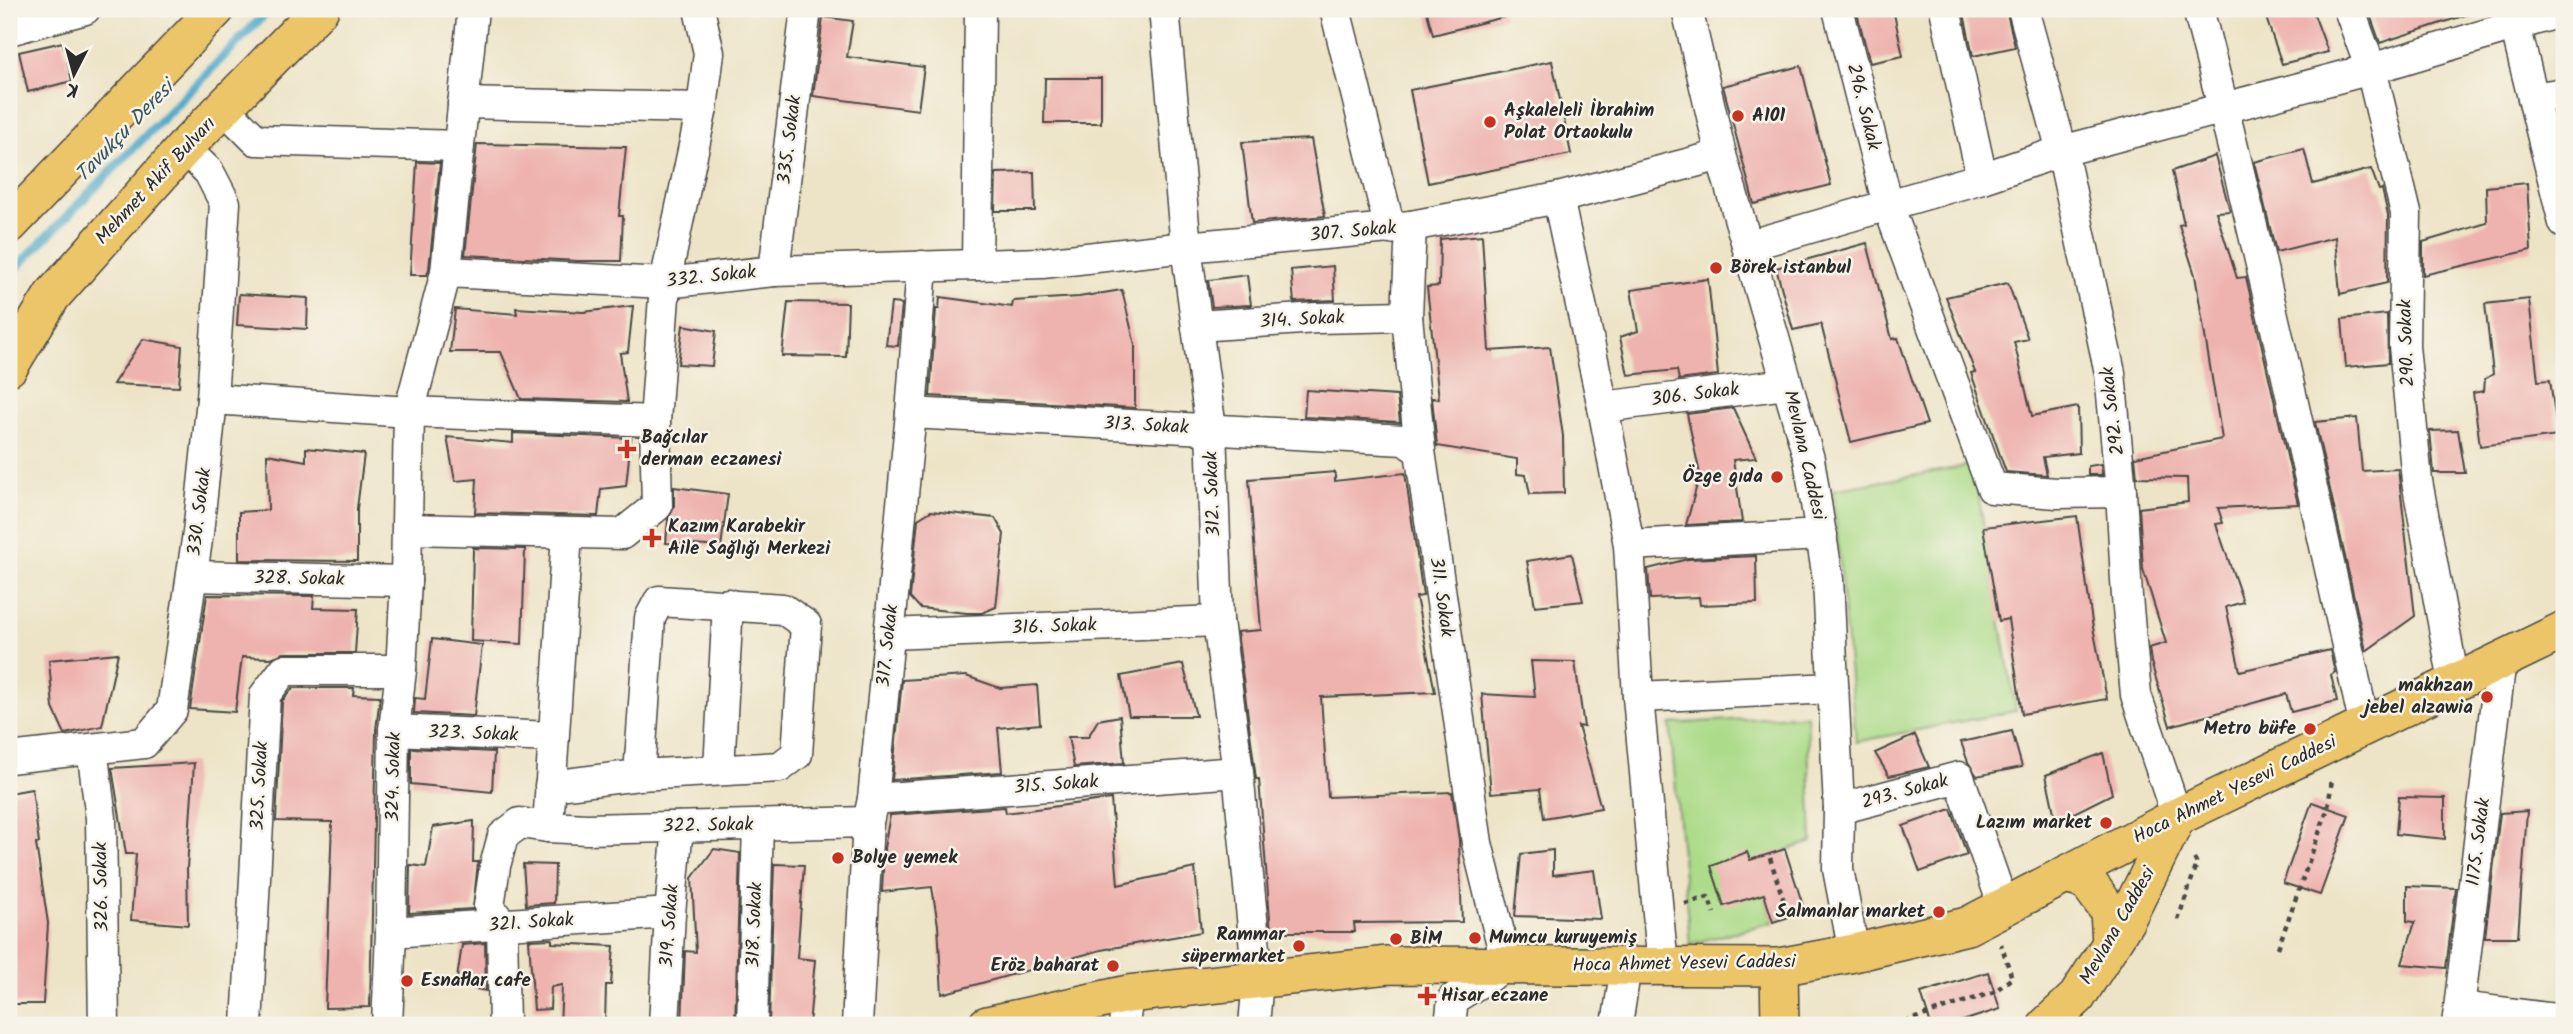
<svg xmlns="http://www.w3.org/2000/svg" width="2573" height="1034" font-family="Kalam,sans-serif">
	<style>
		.green { fill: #acdb89; stroke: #6c835a; stroke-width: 2 }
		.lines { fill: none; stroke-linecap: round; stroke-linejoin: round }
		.stream { stroke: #4ca8ca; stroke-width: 9 }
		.building { fill: #eeb3af }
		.minor-casing { stroke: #484742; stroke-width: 33 }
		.major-casing { stroke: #484742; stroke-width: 40 }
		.path { stroke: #484742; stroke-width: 4.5; stroke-dasharray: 5 5; stroke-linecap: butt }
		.minor { stroke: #fff; stroke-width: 30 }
		.major { stroke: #edc569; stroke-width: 37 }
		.poi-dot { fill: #c8321e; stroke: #f7f3e8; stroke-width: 2.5 }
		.labels { text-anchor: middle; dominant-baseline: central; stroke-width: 5; stroke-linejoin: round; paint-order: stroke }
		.street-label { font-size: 19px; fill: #2b2b2b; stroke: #f7f3e8 }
		.poi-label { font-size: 19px; font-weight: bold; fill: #2b2b2b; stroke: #f7f3e8; text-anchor: start }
		.water-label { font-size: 21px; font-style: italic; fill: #375763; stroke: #f7f3e8 }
	</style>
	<rect width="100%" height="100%" fill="#f7f3e8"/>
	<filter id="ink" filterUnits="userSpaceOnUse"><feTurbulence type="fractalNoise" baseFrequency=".0143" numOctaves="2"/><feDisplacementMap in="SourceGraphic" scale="14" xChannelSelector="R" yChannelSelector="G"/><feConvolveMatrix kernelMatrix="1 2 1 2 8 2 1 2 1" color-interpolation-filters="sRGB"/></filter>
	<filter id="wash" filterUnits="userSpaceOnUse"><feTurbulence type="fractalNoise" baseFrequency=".00686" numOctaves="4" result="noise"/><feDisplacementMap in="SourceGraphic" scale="28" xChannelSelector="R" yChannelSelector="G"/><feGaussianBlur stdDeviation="1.57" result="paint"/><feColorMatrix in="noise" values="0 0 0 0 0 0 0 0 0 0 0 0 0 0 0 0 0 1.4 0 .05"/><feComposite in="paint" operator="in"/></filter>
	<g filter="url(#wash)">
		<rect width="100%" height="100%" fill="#ede4c7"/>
		<g class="green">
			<path d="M1973,465L2016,711L1856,742L1833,490Z"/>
			<path d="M1807,715L1812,842L1754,861L1773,922L1690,944L1670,724Z"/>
		</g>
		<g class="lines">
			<path class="stream" d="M9,282L19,265L270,9"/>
		</g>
		<g id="blocks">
			<g class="building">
				<path d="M1426,9H1503L1504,17L1433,35Z"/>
				<path d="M1856,9H1893L1903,56L1870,63Z"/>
				<path d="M1963,9H2006L2015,47L1973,56Z"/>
				<path d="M2263,9H2312L2328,52L2282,64Z"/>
				<path d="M2368,9H2468L2469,14L2380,43Z"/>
				<path d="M823,17L853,21L847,57L924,67L918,110L813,96Z"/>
				<path d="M63,42L72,81L28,92L19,52Z"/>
				<path d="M1552,61L1571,154L1428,183L1410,90Z"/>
				<path d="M1801,66L1831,185L1754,204L1723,86Z"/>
				<path d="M1045,78H1101V123H1044Z"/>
				<path d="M1311,139L1325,216L1252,223L1242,142Z"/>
				<path d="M477,144L626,147L619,216H623L621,261H578L465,255Z"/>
				<path d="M2304,149L2313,184L2371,169L2379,190L2382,189L2388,215L2387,283L2340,294L2335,237L2276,252L2254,162Z"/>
				<path d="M2215,156L2230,211L2216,212L2237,278L2246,277L2298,504L2218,508L2223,523L2216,524L2243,602L2226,607L2240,671L2330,650L2335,672L2331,675L2337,701L2291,712L2286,694L2170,726L2151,662L2149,648L2166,643L2143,569L2139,508L2188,502L2187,478L2137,477L2135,457L2222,439L2195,275L2179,225L2184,224L2172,171Z"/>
				<path d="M417,162L440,163L429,269L427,275H410Z"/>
				<path d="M1034,172L1035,211H995L996,173Z"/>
				<path d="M2527,183L2531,250L2423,275V242L2487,223L2486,187Z"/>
				<path d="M1482,235L1489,351L1550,347L1563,436L1564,493L1530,494L1526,475L1517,474V459L1437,446L1432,398L1439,399L1427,287L1439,286L1440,239Z"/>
				<path d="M1867,243L1892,339L1898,338L1927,424L1851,442L1821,324L1793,330L1776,268Z"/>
				<path d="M1333,266L1335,300L1294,302L1291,270Z"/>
				<path d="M1247,275L1251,305L1212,307L1208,280Z"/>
				<path d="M1708,279L1718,375L1679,380L1677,370L1628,375L1620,337L1638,331L1631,290Z"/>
				<path d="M2008,283L2028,339L2014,342L2032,416L2078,407L2079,453L2043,457L2047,475L2006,472L1971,373L1975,372L1946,297Z"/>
				<path d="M1122,290L1135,345V408L930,396L936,309H939L940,297L1012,307L1013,301L1079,297Z"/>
				<path d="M239,294L308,298L307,329L237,325Z"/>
				<path d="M2529,299L2538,381L2550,380L2558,436L2480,446L2473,393L2484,391L2485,379L2493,374L2485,304Z"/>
				<path d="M788,302L848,303L846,357L782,356Z"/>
				<path d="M891,303L902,304L898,346L886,345Z"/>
				<path d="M633,306L628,352L620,353L627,402L521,399L501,352H450L455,309L517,314L516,308L583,312Z"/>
				<path d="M2387,314L2388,363L2346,367L2342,319Z"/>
				<path d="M683,325L716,331L712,366L678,364Z"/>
				<path d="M143,339L182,346L179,387L113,384Z"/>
				<path d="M1306,390L1397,396L1400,422L1304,417Z"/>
				<path d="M1733,408L1756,458L1733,460L1742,522L1686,525L1700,474L1687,414Z"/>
				<path d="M2357,418L2362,471L2398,469L2415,616L2366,651L2315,422Z"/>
				<path d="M2458,430L2465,473H2434L2430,431Z"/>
				<path d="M513,433L631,438L626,486L601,489L598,516L475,513L477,479L455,481L447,437L513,443Z"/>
				<path d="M306,448L364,454L357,508V561L239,560V512L268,510L267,454L306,461Z"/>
				<path d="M2101,464L2102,475H2088V466Z"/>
				<path d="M1335,472V481L1405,473L1423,596L1416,597L1435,692L1321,697L1328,797L1452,792L1459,840L1462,922L1354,923L1355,932H1271L1259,779H1256L1237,632L1261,630L1249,479Z"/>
				<path d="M674,487L728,494L721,547L666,543L668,520L674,506Z"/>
				<path d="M931,511L995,518L1004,534L996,607L982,613H967L920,608L910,597L918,519Z"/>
				<path d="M2077,516L2092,622L2107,699L2022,714L2008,619L1999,621L1983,527Z"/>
				<path d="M473,548L525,549L522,644L471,641Z"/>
				<path d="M1572,554L1583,601L1535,606L1527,561Z"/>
				<path d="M1756,556L1757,603L1700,605L1699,597L1650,599L1648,569L1688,559Z"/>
				<path d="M207,595L314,596L313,608L358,609L355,653H284L271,658L242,657L235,712L190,709Z"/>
				<path d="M432,639L482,645L474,716L414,713L415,698L425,699Z"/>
				<path d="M118,653L102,726L65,734L53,708L49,660Z"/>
				<path d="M1531,661L1575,662L1584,727L1578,726L1601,808L1544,818L1540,789L1491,793L1482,694L1535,697Z"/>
				<path d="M1183,664L1196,716H1129L1121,676Z"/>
				<path d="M966,676L1000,688L1037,685L1040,724L998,728L1002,772L892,780L902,680Z"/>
				<path d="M293,688H354L353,695L380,696L376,730L370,1007L325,1008L332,822L276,821L282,701Z"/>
				<path d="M1120,716L1124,763L1074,767L1068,737H1088L1098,720Z"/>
				<path d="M2012,731L2022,767L1977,776L1968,762L1961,742Z"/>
				<path d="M1915,735L1929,767L1889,776L1875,753Z"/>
				<path d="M411,748L494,752L492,792L411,784Z"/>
				<path d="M2103,753L2112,794L2056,822L2046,775Z"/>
				<path d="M194,763L187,868L188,925L131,920L136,854H126L112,768Z"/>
				<path d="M32,789L39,843L36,844L48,923L43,1004H9V793Z"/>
				<path d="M2399,797L2445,798V839L2396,834Z"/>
				<path d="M1111,799L1118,885L1195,868L1201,932L1101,950L942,994L938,925L932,887L882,892L884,848L890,815L1005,807L1006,813Z"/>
				<path d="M2312,802L2349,815L2320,895L2283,883Z"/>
				<path d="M1951,809L1967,855L1920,872L1903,826Z"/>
				<path d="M2527,811L2518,937H2485L2500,813Z"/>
				<path d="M474,821L473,862H478L473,909L409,913L410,865L426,867L433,827Z"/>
				<path d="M714,849L740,853L735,1025H682L685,951L696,952L692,878Z"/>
				<path d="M1785,849L1805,912L1773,922L1764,894L1724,906L1711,866L1747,852L1750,860Z"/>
				<path d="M1553,850V875L1594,870L1601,919L1515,916L1521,854Z"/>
				<path d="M523,864L555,865L554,903L526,905Z"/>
				<path d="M774,864L804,865L797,958L815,960L809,1025H769Z"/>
				<path d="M2407,886L2456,888L2446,968L2402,964L2415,922L2407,921Z"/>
				<path d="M552,939V943L614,946L611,985H606L605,1025H560L562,985L551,987L550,1009L534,1010L529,940Z"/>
				<path d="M485,943L486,991L456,985L462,945Z"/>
				<path d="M1988,972L2000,1009L1950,1025H1931L1921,993Z"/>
			</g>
		</g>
	</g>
	<g filter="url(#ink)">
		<use href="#blocks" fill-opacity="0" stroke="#484742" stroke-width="2"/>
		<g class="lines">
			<g class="minor-casing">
				<g id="minor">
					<path d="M1164,9L1186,247L1211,429L1218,621L1238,772L1258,980L1254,1025"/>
					<path d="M1335,9L1390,229"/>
					<path d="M1687,9L1721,155L1809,459L1828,579L1839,809L1838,869L1854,953"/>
					<path d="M1838,9L1888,205L1992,488L2057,493L2121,492"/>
					<path d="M1945,9L1982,178"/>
					<path d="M2023,9L2062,151L2110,373L2121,492L2127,597L2136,695L2177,817"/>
					<path d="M2198,9C2260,247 2312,487 2365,727"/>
					<path d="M2349,9L2371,69L2406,213L2404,346L2417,481L2454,682"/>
					<path d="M2511,9L2564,223"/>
					<path d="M9,30L85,9"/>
					<path d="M2533,98L2564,93"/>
					<path d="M463,103L702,108"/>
					<path d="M224,108L256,140L459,146"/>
					<path d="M1558,198L1603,407L1629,545L1638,697L1663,967"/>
					<path d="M1411,226L1407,316L1420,451L1477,843L1507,965L1453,999L1450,1025"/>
					<path d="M1747,246L1982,178L2062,151L2371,69L2564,11"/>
					<path d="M977,265L980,9"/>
					<path d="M774,271L806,9"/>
					<path d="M446,272L665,283L774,271L1042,263L1186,247L1411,226L1558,198L1721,155"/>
					<path d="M1197,326L1317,318L1407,316"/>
					<path d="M212,399L409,412L655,421"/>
					<path d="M1603,407L1787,384"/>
					<path d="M911,413L1404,440L1420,451"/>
					<path d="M408,529L622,534L657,506L655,421L665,283L702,108L709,53L699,9"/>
					<path d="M567,533L548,827L587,829L868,822"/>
					<path d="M1629,545L1822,535"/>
					<path d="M192,576L406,581"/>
					<path d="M889,634L1218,621"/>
					<path d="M1638,697L1833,688"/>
					<path d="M394,730L552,737"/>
					<path d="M92,749L101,818L104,1025"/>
					<path d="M9,758L144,743L172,710L198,533L212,399L225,203L209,172L184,148"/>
					<path d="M719,769L728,604"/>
					<path d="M550,786L639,775L780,767L797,754L806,625L783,609L659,601L650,618L639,775"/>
					<path d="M873,799L1238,772"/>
					<path d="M1839,809L1959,777L2004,908"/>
					<path d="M391,932L670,913"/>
					<path d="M2460,1007L2564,1020"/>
					<path d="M247,1025L265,695L284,670H401"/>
					<path d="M387,1025L391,932L394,730L401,670L406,581L409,412L446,272L473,9"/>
					<path d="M504,1025L502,925L489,906L495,866L503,836L520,823L548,827"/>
					<path d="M664,1025L670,913L678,827"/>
					<path d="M752,1025L758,825"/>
					<path d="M857,1025L868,822L873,799L911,413L922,266"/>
					<path d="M1124,1025L1128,994"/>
					<path d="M1617,1025L1626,966"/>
					<path d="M2457,1025L2501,659"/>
				</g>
			</g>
			<g class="major-casing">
				<g id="major">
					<path d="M9,225L216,9"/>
					<path d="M9,367L52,296L184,148L320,9"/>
					<path d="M2066,875L2087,881L2109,911L2111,943"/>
					<path d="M1779,967L1780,1025"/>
					<path d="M987,1025L1128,994L1388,965L1779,967L1854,953L1967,926L2177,817L2564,630"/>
					<path d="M2047,1025L2077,997L2126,920L2177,817"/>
				</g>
			</g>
			<g class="path">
				<path d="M1770,858L1789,917"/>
				<path d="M1685,904L1708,897L1714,913"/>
				<path d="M2178,920L2197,864L2194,858"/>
				<path d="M2278,948L2328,808L2332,779"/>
				<path d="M1895,1025L1994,992L2012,978L2001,944"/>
			</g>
			<use href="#minor" class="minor"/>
			<use href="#major" class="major"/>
		</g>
	</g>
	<g class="poi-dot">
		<circle cx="1738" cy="116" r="7"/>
		<circle cx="1490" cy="122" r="7"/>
		<circle cx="1716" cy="268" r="7"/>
		<path d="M623.5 438.5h7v7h7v7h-7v7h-7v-7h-7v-7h7z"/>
		<circle cx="1777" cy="477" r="7"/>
		<path d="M648.5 527.5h7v7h7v7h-7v7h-7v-7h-7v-7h7z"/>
		<circle cx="2487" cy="697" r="7"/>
		<circle cx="2310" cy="729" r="7"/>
		<circle cx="2106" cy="823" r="7"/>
		<circle cx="838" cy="858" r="7"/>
		<circle cx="1939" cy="912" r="7"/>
		<circle cx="1475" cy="938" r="7"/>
		<circle cx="1396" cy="939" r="7"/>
		<circle cx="1299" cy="946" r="7"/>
		<circle cx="1113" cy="966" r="7"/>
		<circle cx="407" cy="981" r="7"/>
		<path d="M1423.5 985.5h7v7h7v7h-7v7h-7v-7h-7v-7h7z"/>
	</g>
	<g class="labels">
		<g class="street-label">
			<text transform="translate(1863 107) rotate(76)">296. Sokak</text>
			<text transform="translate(790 140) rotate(-83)">335. Sokak</text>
			<text transform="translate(156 181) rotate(-47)">Mehmet Akif Bulvarı</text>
			<text transform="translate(1353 232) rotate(-5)">307. Sokak</text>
			<text transform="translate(711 277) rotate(-6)">332. Sokak</text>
			<text transform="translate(1302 320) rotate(-3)">314. Sokak</text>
			<text transform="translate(2407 343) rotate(-92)">290. Sokak</text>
			<text transform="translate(1695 395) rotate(-7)">306. Sokak</text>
			<text transform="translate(2113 411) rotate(-97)">292. Sokak</text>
			<text transform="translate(1146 426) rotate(3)">313. Sokak</text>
			<text transform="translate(1804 455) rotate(77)">Mevlana Caddesi</text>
			<text transform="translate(1213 494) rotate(-92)">312. Sokak</text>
			<text transform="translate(200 512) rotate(-83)">330. Sokak</text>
			<text transform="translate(299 579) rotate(1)">328. Sokak</text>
			<text transform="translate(1441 597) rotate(82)">311. Sokak</text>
			<text transform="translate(1054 627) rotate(-2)">316. Sokak</text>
			<text transform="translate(888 646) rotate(-84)">317. Sokak</text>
			<text transform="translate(473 734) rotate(2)">323. Sokak</text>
			<text transform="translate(394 777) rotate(-89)">324. Sokak</text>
			<text transform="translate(1056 785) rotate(-4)">315. Sokak</text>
			<text transform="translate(260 786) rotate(-87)">325. Sokak</text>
			<text transform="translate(2235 790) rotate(-26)">Hoca Ahmet Yesevi Caddesi</text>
			<text transform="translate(1905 792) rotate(-15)">293. Sokak</text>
			<text transform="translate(708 826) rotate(-1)">322. Sokak</text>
			<text transform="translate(2479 842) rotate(-83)">1175. Sokak</text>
			<text transform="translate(102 887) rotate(-91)">326. Sokak</text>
			<text transform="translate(531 923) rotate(-4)">321. Sokak</text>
			<text transform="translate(755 925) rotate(-88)">318. Sokak</text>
			<text transform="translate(670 926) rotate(-86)">319. Sokak</text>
			<text transform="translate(2118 926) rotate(-60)">Mevlana Caddesi</text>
			<text transform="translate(1684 964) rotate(-1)">Hoca Ahmet Yesevi Caddesi</text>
		</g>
		<g class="poi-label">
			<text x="1504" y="111">Aşkaleleli İbrahim<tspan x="1504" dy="22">Polat Ortaokulu</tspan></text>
			<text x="1752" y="116">A101</text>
			<text x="1730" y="268">Börek istanbul</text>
			<text x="641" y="438">Bağcılar<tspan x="641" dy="22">derman eczanesi</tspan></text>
			<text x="1763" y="477" text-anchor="end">Özge gıda</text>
			<text x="668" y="527">Kazım Karabekir<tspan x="668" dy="22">Aile Sağlığı Merkezi</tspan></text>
			<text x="2473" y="686" text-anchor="end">makhzan<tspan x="2473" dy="22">jebel alzawia</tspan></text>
			<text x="2296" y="729" text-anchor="end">Metro büfe</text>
			<text x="2092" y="823" text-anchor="end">Lazım market</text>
			<text x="852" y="858">Bolye yemek</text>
			<text x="1925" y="912" text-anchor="end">Salmanlar market</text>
			<text x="1285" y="935" text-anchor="end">Rammar<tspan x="1285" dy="22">süpermarket</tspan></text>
			<text x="1489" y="938">Mumcu kuruyemiş</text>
			<text x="1410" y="939">BİM</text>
			<text x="1099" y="966" text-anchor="end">Eröz baharat</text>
			<text x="421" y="981">Esnaflar cafe</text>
			<text x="1441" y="996">Hisar eczane</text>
		</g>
		<g class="water-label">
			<text transform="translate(125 132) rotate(-46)">Tavukçu Deresi</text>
		</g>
	</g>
	<rect width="2573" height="1034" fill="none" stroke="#f7f3e8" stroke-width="35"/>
	<g transform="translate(74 74) rotate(186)" stroke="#f7f3e8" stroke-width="5" paint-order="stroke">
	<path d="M0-5L12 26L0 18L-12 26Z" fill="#2b2b2b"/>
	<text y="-10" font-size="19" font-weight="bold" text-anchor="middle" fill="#2b2b2b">K</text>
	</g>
</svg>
